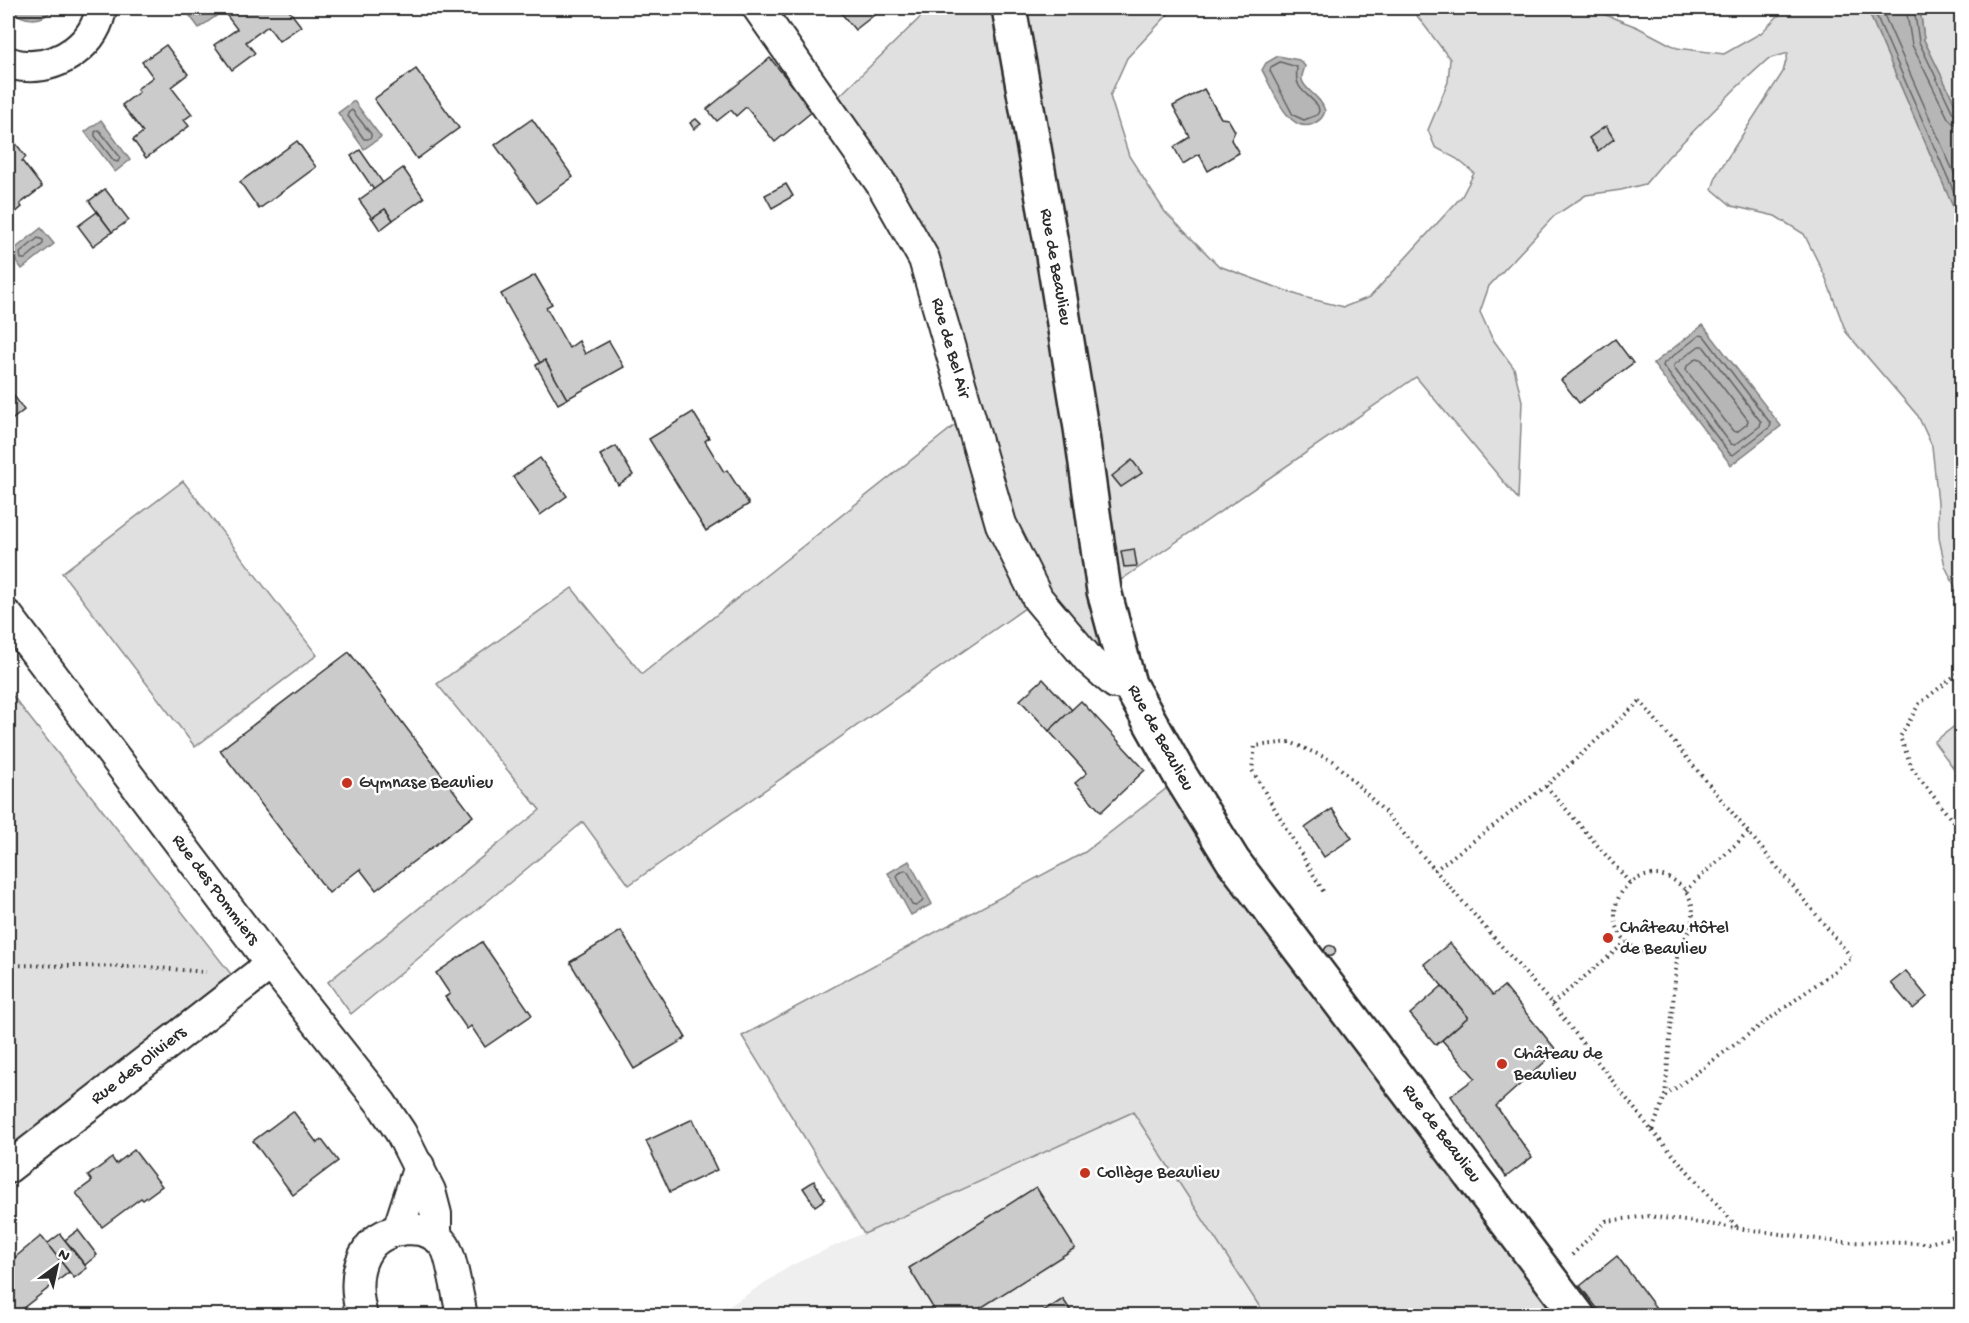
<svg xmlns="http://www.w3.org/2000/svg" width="1969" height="1323" font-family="'Gochi Hand',sans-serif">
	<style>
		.built { fill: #efefef }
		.green { fill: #e0e0e0; stroke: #868686; stroke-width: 1.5 }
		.water { fill: #b6b6b6; stroke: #7e7e7e; stroke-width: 1.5 }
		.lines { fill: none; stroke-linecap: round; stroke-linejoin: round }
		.shore { stroke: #636363; stroke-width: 1.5 }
		.building { fill: #cbcbcb; stroke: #2b2b2b; stroke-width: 1.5 }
		.street-casing { stroke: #2b2b2b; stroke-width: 34 }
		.secondary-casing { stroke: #2b2b2b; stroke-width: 38 }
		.path { stroke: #2b2b2b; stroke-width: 4; stroke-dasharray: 1.5 4.5; stroke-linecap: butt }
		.street { stroke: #fff; stroke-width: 30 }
		.secondary { stroke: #fff; stroke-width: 33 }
		.poi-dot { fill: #c8321e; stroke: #fff; stroke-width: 2 }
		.labels { text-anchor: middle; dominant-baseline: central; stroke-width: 5; stroke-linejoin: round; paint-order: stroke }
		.street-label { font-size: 18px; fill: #2b2b2b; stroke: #fff }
		.poi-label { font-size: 18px; fill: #2b2b2b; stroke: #fff; text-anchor: start }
	</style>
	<rect width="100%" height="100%" fill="#fff"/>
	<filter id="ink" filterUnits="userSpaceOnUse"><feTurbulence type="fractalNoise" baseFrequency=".0167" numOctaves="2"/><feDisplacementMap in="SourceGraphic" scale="12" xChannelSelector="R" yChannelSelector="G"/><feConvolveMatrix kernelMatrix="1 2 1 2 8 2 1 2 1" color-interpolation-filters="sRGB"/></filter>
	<g filter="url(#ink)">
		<path class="built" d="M1133,1112L1265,1315L714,1316L792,1265Z"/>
		<g class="green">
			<path d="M930,8H1174L1127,58L1110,96L1129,156L1165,212L1219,266L1303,297L1344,307L1370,297L1462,196L1474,173L1457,159L1435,147L1428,130L1448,82L1450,59L1411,8H1588L1637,27L1677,48L1724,54L1761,33L1786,8H1867L1961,225V599L1945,566L1939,538L1938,503L1932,446L1918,416L1846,332L1825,276L1804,234L1775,216L1732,206L1712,189L1717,174L1783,72L1788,53L1768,59L1735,89L1668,157L1645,184L1621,190L1586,195L1554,216L1489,286L1480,312L1492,338L1514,368L1522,401L1518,499L1416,377L1105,591L1129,684L1038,599L629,885L583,822L351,1014L328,982L540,810L437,684L572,588L642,674L969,414L924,259L828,107Z"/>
			<path d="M1920,8H1961V116L1924,40Z"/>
			<path d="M183,481L317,655L195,747L62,573Z"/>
			<path d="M8,690L231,974L8,1150Z"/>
			<path d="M1961,721V778L1934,742Z"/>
			<path d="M1181,777L1574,1315H1265L1133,1112L864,1234L742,1036L1085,852Z"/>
		</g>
		<g class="water">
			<path d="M9,8H54C42,24 22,21 9,8Z"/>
			<path d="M184,8H209L216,16L199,28Z"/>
			<path d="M1867,8H1920L1924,40L1961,116V225Z"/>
			<path d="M1278,56L1299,60L1305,66C1304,71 1301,75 1302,80C1304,90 1321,96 1325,111C1323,118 1320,120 1313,124C1288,135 1272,87 1262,70L1266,63Z"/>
			<path d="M354,101L381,137L364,149L338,113Z"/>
			<path d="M101,120L130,160L115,172L85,132Z"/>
			<path d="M41,228L54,244L22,269L10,253Z"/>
			<path d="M1703,325L1781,426L1731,465L1653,364Z"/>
			<path d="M909,861L932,904L911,915L888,873Z"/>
		</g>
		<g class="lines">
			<g class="shore">
				<path d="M1873,8L1962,210"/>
				<path d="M1881,8L1962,191"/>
				<path d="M1906,8L1912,45L1948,118L1953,123L1962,125"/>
				<path d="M1914,8L1919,42L1953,113L1957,117H1962"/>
				<path d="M1280,62L1297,67C1294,91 1305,90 1318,106L1319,111L1317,115L1304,120L1293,115L1270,71L1271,67Z"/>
				<path d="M352,110L371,134V137L368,139H364L348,116V113Z"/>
				<path d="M99,130L120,157L118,162L114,161L95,136V132Z"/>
				<path d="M38,238L43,240V244L25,259H21L20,253Z"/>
				<path d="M1700,335L1704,336L1771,424L1770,427L1733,455L1730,454L1663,366L1664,363Z"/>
				<path d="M1699,346H1703L1761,422L1760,426L1735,445L1731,444L1674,368V365Z"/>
				<path d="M1697,358L1701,359L1748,420L1747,424L1737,432L1733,431L1686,370L1687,366Z"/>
				<path d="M905,870L908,872L923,899L922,902L916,906L912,905L897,877L898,874Z"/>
			</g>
		</g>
		<g class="building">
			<path d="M238,8H287L301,26L279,41L268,26L246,42L255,53L232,70L214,45L237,29L227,16Z"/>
			<path d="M837,8H883L855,30Z"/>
			<path d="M166,45L188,74L171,87L192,114L184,120L189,126L146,158L133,140L143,132L122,105L139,92L137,89L153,77L142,62Z"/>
			<path d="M770,58L813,111L775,142L746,107L736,116L731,110L717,121L707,109Z"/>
			<path d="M416,69L459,128L417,159L374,99Z"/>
			<path d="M1204,89L1221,118L1228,119L1235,131L1231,140L1239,153L1208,171L1199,154L1183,164L1174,147L1190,137L1173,106Z"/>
			<path d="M532,119L573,177L537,203L495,145Z"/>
			<path d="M696,119L701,124L694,129L690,123Z"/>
			<path d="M1606,126L1614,139L1598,151L1589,138Z"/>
			<path d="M8,133L26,157L22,161L42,187L20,204L22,207L8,219Z"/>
			<path d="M297,141L316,167L259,209L240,182Z"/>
			<path d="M360,150L383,183L374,190L351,156Z"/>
			<path d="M403,168L424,198L393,220L385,209L372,218L359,200Z"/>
			<path d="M786,184L793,196L772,208L765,195Z"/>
			<path d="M105,189L129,220L112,232L89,201Z"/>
			<path d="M385,209L393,220L380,230L372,218Z"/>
			<path d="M97,212L112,232L93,246L78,226Z"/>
			<path d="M535,275L552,304L546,307L569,348L579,341L585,354L609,341L624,367L567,399L545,360L540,363L501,294Z"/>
			<path d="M1615,339L1633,363L1579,403L1561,380Z"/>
			<path d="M545,360L567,399L558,404L536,365Z"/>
			<path d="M8,387L24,410L8,423Z"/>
			<path d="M693,412L709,438L705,441L724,472L727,470L749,504L706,531L649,439Z"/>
			<path d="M616,446L633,475L618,485L600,455Z"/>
			<path d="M540,458L567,496L540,515L513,477Z"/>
			<path d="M1132,460L1142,473L1121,487L1112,476Z"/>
			<path d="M1134,549L1137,566L1124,567L1121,551Z"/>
			<path d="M349,652L473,816L376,890L360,869L329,893L220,750Z"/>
			<path d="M1043,679L1072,710L1049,731L1020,700Z"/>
			<path d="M1081,701L1145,770L1101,812L1075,783L1087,773L1049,731Z"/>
			<path d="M1332,809L1352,838L1324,857L1305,828Z"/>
			<path d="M621,931L686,1038L634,1069L570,962Z"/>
			<path d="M482,942L532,1015L485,1047L471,1026L467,1029L445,997L450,994L436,973Z"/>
			<path d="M1450,943L1493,995L1504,986L1557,1051L1496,1106L1532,1157L1506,1177L1451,1096L1475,1078L1442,1040L1468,1017L1424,964Z"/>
			<circle cx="1330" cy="951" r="5.5"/>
			<path d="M1906,971L1927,997L1913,1009L1891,983Z"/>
			<path d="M1442,986L1468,1017L1436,1045L1410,1014Z"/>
			<path d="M293,1111L317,1143L322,1140L338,1161L293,1195L253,1141Z"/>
			<path d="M693,1119L717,1170L670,1192L646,1141Z"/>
			<path d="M134,1150L162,1186L143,1200L141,1198L102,1227L76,1193L92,1181L88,1176L112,1158L116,1164Z"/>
			<path d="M814,1181L825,1199L815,1206L803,1188Z"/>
			<path d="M1036,1187L1075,1248L968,1316H938L909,1268Z"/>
			<path d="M78,1230L97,1255L85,1265L65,1240Z"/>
			<path d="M60,1234L87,1268L74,1278L47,1244Z"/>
			<path d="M41,1236L69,1272L13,1316H8V1263Z"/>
			<path d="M8,1248L15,1257L8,1263Z"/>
			<path d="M1617,1256L1662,1316H1603L1580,1286Z"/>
			<path d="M1063,1299L1074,1316H1037Z"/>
			<path d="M753,1309L758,1316H743Z"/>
		</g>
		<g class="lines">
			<g class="street-casing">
				<g id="street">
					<path d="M758,8L882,185L924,259L1001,524L1038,599L1090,661L1115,683L1129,684"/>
					<path d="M8,62C13,64 20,66 26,66C61,68 96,43 101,8"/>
					<path d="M8,616L271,964L381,1103L401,1133L430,1191L436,1214V1236"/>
					<path d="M8,1168L271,964"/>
					<path d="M398,1230L419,1166"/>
					<path d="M362,1316C356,1294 354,1269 368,1249C383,1226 427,1221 444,1245C451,1253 459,1302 462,1316"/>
				</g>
			</g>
			<g class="secondary-casing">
				<path id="secondary" d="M1009,8L1051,243L1081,428L1104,591L1129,684L1181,777L1233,861L1578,1316"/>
			</g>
			<g class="path">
				<path d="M1962,670L1919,704L1900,737L1913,770L1962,833"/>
				<path d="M1640,701L1852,958L1665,1096L1652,1131L1552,1004L1435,870L1546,786Z"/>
				<path d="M1546,786L1630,883"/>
				<circle cx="1654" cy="914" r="39"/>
				<path d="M1323,891L1252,770L1255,746L1290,742L1333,761L1385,812L1435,870"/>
				<path d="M1685,891L1748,833"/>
				<path d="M8,965L148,967L206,972"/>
				<path d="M1552,1004L1626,942"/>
				<path d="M1665,1096L1678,946"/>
				<path d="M1652,1131L1737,1227"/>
				<path d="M1572,1255L1606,1221L1649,1216L1839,1242L1929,1243L1962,1234"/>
			</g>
			<use href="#street" class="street"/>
			<use href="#secondary" class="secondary"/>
		</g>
	</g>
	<g class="poi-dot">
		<circle cx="347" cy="783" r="6"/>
		<circle cx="1608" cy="938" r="6"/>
		<circle cx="1502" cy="1064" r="6"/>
		<circle cx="1085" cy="1173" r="6"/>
	</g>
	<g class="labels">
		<g class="street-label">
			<text transform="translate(1055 267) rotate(80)">Rue de Beaulieu</text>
			<text transform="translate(950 348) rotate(74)">Rue de Bel Air</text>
			<text transform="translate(1160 738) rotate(61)">Rue de Beaulieu</text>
			<text transform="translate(215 890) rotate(53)">Rue des Pommiers</text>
			<text transform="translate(139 1066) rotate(-38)">Rue des Oliviers</text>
			<text transform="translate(1441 1134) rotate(53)">Rue de Beaulieu</text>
		</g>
		<g class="poi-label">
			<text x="359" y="783">Gymnase Beaulieu</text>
			<text x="1620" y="928">Château Hôtel<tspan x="1620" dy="21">de Beaulieu</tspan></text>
			<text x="1514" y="1054">Château de<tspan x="1514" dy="21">Beaulieu</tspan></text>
			<text x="1097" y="1173">Collège Beaulieu</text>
		</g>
	</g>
	<rect width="1969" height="1323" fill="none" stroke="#fff" stroke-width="30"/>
	<rect x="15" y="15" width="1939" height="1293" fill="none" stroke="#2b2b2b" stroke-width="2" filter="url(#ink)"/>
	<g transform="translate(57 1266) rotate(33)" stroke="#ffffff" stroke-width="4.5" paint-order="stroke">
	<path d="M0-4.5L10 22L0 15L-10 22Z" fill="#2b2b2b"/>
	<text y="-9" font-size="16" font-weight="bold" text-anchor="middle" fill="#2b2b2b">N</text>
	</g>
</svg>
